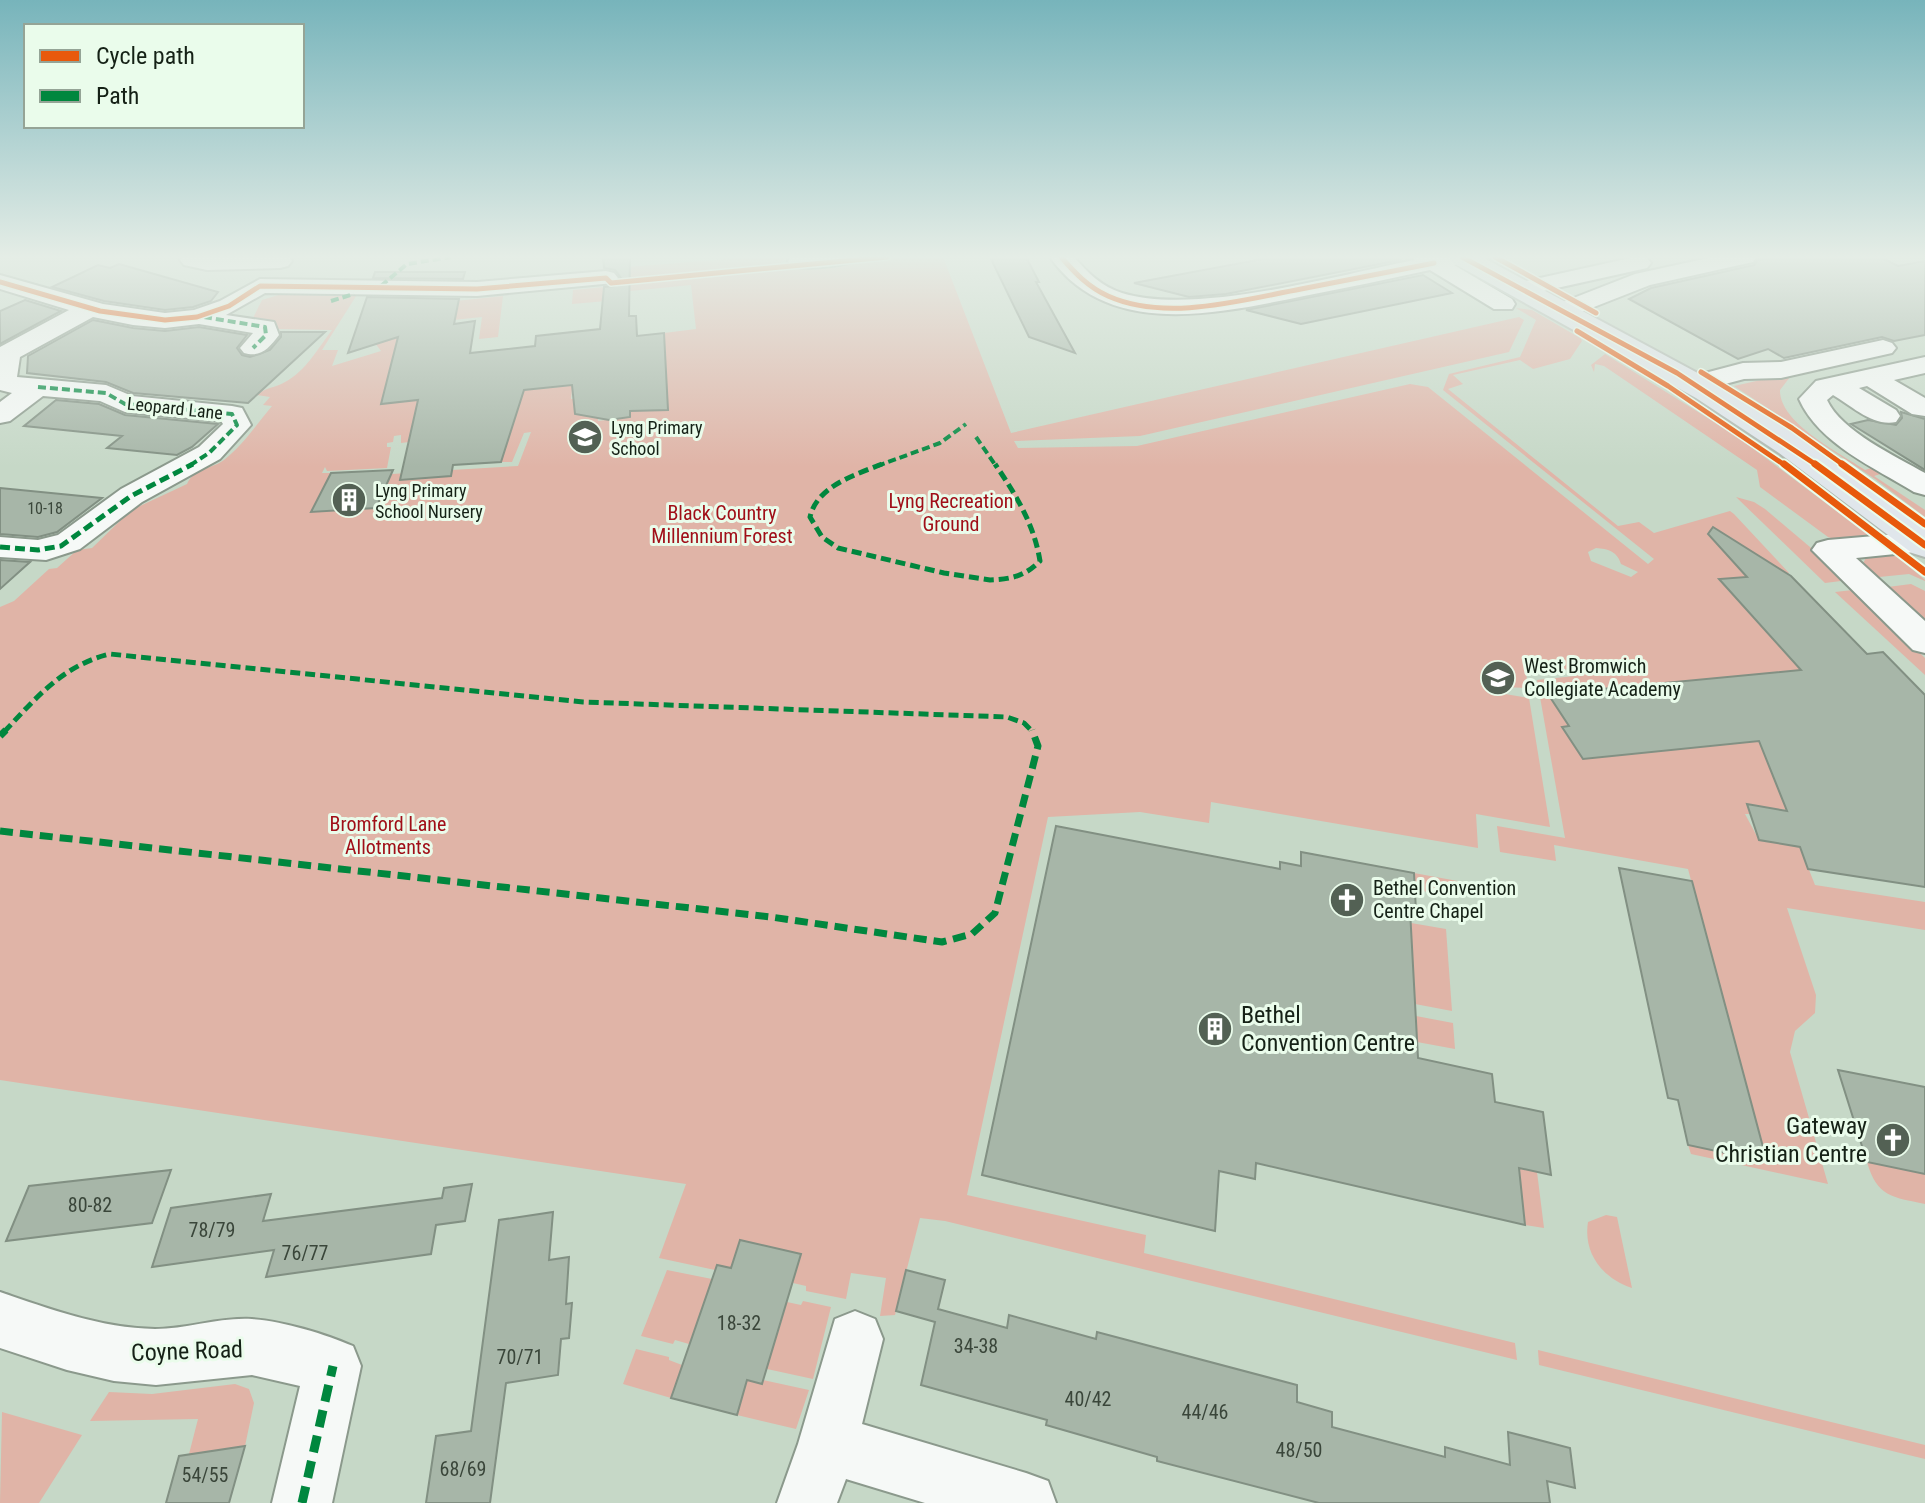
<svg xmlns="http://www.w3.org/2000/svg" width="1925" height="1503" font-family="'Roboto Condensed',sans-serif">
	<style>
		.green { fill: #e0b4a7; fill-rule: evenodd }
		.building { fill: #a7b6a8; stroke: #829083; stroke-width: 2 }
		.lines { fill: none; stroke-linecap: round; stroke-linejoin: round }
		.minor-casing { stroke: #8b998c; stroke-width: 4 }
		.major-casing { stroke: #afb8b0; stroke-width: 4 }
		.minor { fill: #f6f9f7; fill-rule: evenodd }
		.major { fill: #e0e6eb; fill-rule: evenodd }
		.quiet-far3 { stroke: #00873e; stroke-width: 4; stroke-dasharray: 8 4; stroke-linecap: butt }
		.quiet-far2 { stroke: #00873e; stroke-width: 5; stroke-dasharray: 10 5; stroke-linecap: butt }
		.quiet-far1 { stroke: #00873e; stroke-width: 7; stroke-dasharray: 13 7; stroke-linecap: butt }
		.quiet { stroke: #00873e; stroke-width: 9; stroke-dasharray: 17 9; stroke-linecap: butt }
		.cycleway-far1-casing { stroke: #eafceb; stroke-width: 8 }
		.cycleway-casing { stroke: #eafceb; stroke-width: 11 }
		.cycleway-far1 { stroke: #e8590c; stroke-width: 5 }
		.cycleway { stroke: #e8590c; stroke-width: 7 }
		.labels { text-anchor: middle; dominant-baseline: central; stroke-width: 6; stroke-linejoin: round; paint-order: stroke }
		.number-label { font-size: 16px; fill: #3a463a }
		.far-street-label { font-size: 18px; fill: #152116; stroke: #eafceb }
		.far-poi-label { font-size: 18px; fill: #152116; stroke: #eafceb; text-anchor: start }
		.park-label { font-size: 20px; fill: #a00f18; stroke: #eafceb }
		.poi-label { font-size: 20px; fill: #152116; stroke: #eafceb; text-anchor: start }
		.near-number-label { font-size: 20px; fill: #3a463a }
		.near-poi-label { font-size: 24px; fill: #152116; stroke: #eafceb; text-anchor: start }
		.near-street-label { font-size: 24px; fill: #152116; stroke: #eafceb }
	</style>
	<rect width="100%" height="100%" fill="#c6d8c7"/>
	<g class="green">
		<path d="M755,257H788L775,267L635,279L614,277L615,268Z"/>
		<path d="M895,257H943L1011,433L1519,317L1524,320L1509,352L1140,436L1014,441L1018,448L1137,446L1410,384L1428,387L1648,564L1654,559L1443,390L1449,374L1520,357L1536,320L1516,308L1532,310L1580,338L1582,341L1570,359L1533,369L1520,360L1453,375L1463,384L1448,389L1618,526L1639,522L1654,533L1730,511L1734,514L1789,573L1720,580L1823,695L1800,697L1778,672L1549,694L1569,726L1562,728L1583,759L1759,741L1787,810L1747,805L1750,814H1745L1759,840L1800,847L1815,885L1925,902V930L1787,908L1816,995L1815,1013L1795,1031L1790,1052L1828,1184L1691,1154L1688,1145L1766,1161L1688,869L1554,845L1556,861L1500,852L1497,826L1565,838L1537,680L1575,676L1571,669L1526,672L1528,688L1504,687L1505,694L1529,698L1550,827L1476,814L1478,848L1211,802L1209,823L1140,812L1048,817L967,1195L1146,1235L1144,1253L1515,1343L1517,1360L945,1221L920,1218L895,1315L880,1316L886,1278L851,1273L846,1299L806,1291V1286L793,1283L801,1254L731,1268L717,1265L715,1270L659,1258L686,1184L0,1080V607L14,601L49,569L57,568L77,550L92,548L122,519L120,511L128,506H140L187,484C194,468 212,469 224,460C243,445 256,425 272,406L263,405L270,397L257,395C266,387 275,388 285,382C305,372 319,347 332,330L278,329L272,323L252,320L262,300L285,293H358L322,350H338L332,366L381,351L372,339L408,329L381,403L418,400L409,442L401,443V435L394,436L393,442L387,443V447H391L387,468L327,471L325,467L322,473H331L312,511L376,508L392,474L440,471L438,477L450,476L452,470L518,466L531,432L524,433L512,462H501L508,440L462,397L598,383V387L572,390L571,399L598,394V421L630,417V403L666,375L664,333L696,329L691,285L630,291L629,299L572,304L573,290L870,262ZM1596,548C1608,549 1617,551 1621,564L1638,572L1631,577L1591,561L1588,552Z"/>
		<path d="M503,296L498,337L479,339L482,317L415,324L418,305Z"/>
		<path d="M1605,354L1735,435L1871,537L1837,540L1828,537L1760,487L1757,470L1604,366L1595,364L1594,372L1591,365Z"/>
		<path d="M1802,371L1790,377L1780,390C1779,423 1840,453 1865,470L1878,466L1887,472L1874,476L1925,510V517L1875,479L1734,386Z"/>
		<path d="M1736,497L1754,502L1765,509L1849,580L1825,583Z"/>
		<path d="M1894,554L1925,580V581L1909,574L1869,578L1861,567L1867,556Z"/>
		<path d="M1911,584L1925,591V629L1880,588Z"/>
		<path d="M1853,590L1925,658V675L1835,592Z"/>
		<path d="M1414,873L1463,882L1469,888L1443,883V894L1415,890Z"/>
		<path d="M1411,923L1446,929L1452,1011L1415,1004Z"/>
		<path d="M1416,1016L1453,1023L1455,1049L1417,1042Z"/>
		<path d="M1867,1162L1925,1174V1204C1892,1197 1877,1197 1867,1162Z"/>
		<path d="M1519,1168L1537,1172L1544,1228L1525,1225Z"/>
		<path d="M1606,1215L1617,1217L1632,1288C1602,1278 1583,1253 1588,1222Z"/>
		<path d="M667,1270L712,1279L715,1317L700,1313L689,1344L675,1340L673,1344L641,1336Z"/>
		<path d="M803,1301L831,1307L813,1379L767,1369L762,1329L778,1333L787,1302L801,1305Z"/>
		<path d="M636,1349L669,1357V1360L682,1365L671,1398L623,1384Z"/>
		<path d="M1538,1350L1925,1445V1459L1539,1365Z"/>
		<path d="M747,1380L762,1384L763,1380L809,1390L796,1429L737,1415Z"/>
		<path d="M235,1384L249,1389L254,1403L245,1446L189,1454L198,1419L90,1421L109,1392L152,1394Z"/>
		<path d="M2,1412L82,1435L39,1503H0Z"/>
	</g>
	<g class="building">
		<path d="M603,257H630L629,316H636L637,336L664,333L668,410L630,411V417L609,420L575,414L572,385L524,390L501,462L453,465L451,476L400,480L418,400L381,404L398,337L348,353L367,297L459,299L454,324L475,321L470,353L535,346L536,336L600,329L604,287L614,286L621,278L615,270L604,268Z"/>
		<path d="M990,257H1026L1039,282H1036L1075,353L1029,337Z"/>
		<path d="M1273,257H1395L1400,260L1226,294L1189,297L1134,283Z"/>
		<path d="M1774,257H1880L1898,266L1925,261V335L1894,341L1882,337L1784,358L1768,349L1738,359L1629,299L1651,288L1754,265L1758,260Z"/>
		<path d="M119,264L218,292L211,301L193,307L165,310L104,301L52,287L98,265L110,268Z"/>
		<path d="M375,272H465L463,279L373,278Z"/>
		<path d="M1423,275L1452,293L1301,324L1246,310Z"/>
		<path d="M25,300L61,311L0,344V311Z"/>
		<path d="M93,320L133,328L165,331L199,327L247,335L237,348L242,355L250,357L270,350L281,337V332H325L248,403L133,393L106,382L27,373L28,356Z"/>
		<path d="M56,400L99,404L125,415L218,424L192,447L177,455L107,448L122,436L24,426Z"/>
		<path d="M1901,412L1925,419V470L1851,424L1868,420L1896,425L1902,418Z"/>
		<path d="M393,470L376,508L311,512L331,473Z"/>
		<path d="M0,488L102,498L57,532L38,537L0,534Z"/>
		<path d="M1713,527L1791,576L1867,654L1883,652L1925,695V887L1808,869L1800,847L1759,840L1747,804L1787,811L1759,741L1583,759L1562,727L1569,726L1548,694L1801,670L1719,579L1747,577L1708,534Z"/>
		<path d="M0,560L30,562L0,589Z"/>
		<path d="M1056,826L1280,869V862L1301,866V852L1414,873L1416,911L1410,910L1418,1058L1492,1074L1495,1102L1543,1112L1551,1175L1519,1168L1525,1225L1256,1163L1255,1179L1219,1171L1215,1231L982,1175Z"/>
		<path d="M1619,868L1692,881L1767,1162L1688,1145L1678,1100L1668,1098Z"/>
		<path d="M1838,1070L1925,1087V1174L1867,1162Z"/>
		<path d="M171,1170L152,1223L6,1241L29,1186Z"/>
		<path d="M472,1184L465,1221L436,1225L431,1254L266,1277L274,1250L152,1267L171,1208L271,1194L263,1221L442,1198L444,1188Z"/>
		<path d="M553,1212L549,1260L569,1257L566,1304L572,1303L569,1338L561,1339L558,1375L506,1383L490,1503H426L436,1436L471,1431L499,1220Z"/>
		<path d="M740,1240L801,1254L762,1384L747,1380L737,1415L671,1398L717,1265L731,1268Z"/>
		<path d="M906,1270L945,1280L938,1309L1007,1328L1009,1315L1096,1339L1097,1332L1297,1385V1402L1332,1412V1427L1445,1457V1447L1510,1465L1508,1432L1570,1448L1575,1488L1547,1481L1550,1503H1319L1157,1461V1457L1046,1425L1047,1420L921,1385L935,1322L896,1311Z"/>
		<path d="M245,1446L229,1503H166L179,1456Z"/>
	</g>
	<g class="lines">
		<g class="minor-casing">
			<g id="minor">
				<path d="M183,257H289L292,261L288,266L280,268L207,270L184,265L180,260Z"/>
				<path d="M791,257H856L853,262C835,266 810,270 792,266L788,261Z"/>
				<path d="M1050,257H1074C1087,272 1102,287 1122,293C1195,316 1338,275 1414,260L1413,257H1470L1467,262L1454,265L1512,299L1515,304L1512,309H1494L1430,270C1388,279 1346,288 1304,296C1220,313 1108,340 1050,257Z"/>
				<path d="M1635,257L1647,258L1651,263L1647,268L1521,296L1513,294L1509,289L1513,284Z"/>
				<path d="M1713,257H1756L1753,262L1650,285L1571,316H1553L1550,311L1553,306L1635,274Z"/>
				<path d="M606,271L614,273L618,278L614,283L477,296L265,293L226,315L274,322L279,335C269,348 261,358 244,353L240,348L253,333L199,324L165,328L133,325L93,317L20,357L17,377L106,385L132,396L232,406L242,408L251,425L220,459L142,502L80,549L46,560L0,557V537L38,540L58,535L121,489L199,447L223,424L221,421L125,412L100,401L43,396L10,421L0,423V402L12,393L0,390V347L69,310L0,289V275L103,304L165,313L194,310L220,301L260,279L477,282Z"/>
				<path d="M1883,340L1892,343L1896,348L1892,353L1781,378L1744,379L1695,392L1686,390L1682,384L1686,378L1743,363L1781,362Z"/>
				<path d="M1925,357V373L1894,380L1925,398V416L1912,414L1867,386L1859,388L1896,410L1900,416L1896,422C1873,427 1852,406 1833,395L1827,400C1841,431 1897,457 1925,473V495L1914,492C1875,468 1819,444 1799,399L1816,381Z"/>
				<path d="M1921,532L1925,533V551L1856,558L1925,621V653L1913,650L1812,550L1817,543L1828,540Z"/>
				<path d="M0,1292C50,1309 101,1328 155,1329C187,1329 220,1317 252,1319C283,1321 325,1334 353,1346L361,1366L332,1503H272L300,1386L252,1375L156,1385L114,1381L67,1370L0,1348Z"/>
				<path d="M855,1311L875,1319L883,1339L862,1424L1026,1473L1048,1481L1056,1503H925L846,1479L837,1503H777L798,1444L835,1319Z"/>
			</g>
		</g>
		<g class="major-casing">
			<path id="major" d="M1449,257H1482L1718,384L1802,439L1925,527V557L1912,553L1779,453L1696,398L1453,263Z"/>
		</g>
		<use href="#minor" class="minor"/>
		<use href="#major" class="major"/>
		<g class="quiet-far3">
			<path d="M381,286L407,264L451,257"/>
			<path d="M331,301L354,294"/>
			<path d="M204,317L265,327L266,335L253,348"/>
			<path d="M38,387L106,393L125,404L232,414L237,425L209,453L189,466"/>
			<path d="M976,437L996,466"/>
			<path d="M877,466L940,443L966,424"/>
		</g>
		<g class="quiet-far2">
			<path d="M882,464C855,475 817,486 810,517L822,537L838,548L944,573L990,580C1012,579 1025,576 1040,561C1034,524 1016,495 995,464"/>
			<path d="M0,547L38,550L61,546L131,496L193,464"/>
			<path d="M4,732C36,698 63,665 110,654L583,702L1007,717L1024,723L1033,732"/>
		</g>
		<g class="quiet-far1">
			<path d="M0,736L6,730"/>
			<path d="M0,831L771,917L942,942L972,934L995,913L1038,746L1032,730"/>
		</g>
		<path class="quiet" d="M302,1503L333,1366"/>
		<g class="cycleway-far1-casing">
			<g id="cycleway-far1">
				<path d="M1061,257C1075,273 1088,287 1108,296C1166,322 1242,300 1301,289C1346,280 1390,272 1434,263"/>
				<path d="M1462,257L1677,373L1818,466"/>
				<path d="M1495,257L1596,313"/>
				<path d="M0,282L100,311L165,320L197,317L229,306L260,286L477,289L606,278L611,283L887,257"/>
				<path d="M1577,331L1668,386L1786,466"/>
				<path d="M1701,372L1792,428L1845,466"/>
			</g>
		</g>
		<g class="cycleway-casing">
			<g id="cycleway">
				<path d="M1784,464L1925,572"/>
				<path d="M1815,464L1925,545"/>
				<path d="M1842,464L1925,524"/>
			</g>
		</g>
		<use href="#cycleway-far1" class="cycleway-far1"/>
		<use href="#cycleway" class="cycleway"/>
	</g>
	<linearGradient id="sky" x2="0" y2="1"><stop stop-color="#77b4bb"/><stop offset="0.55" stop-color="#e5ede6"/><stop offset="1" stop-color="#e5ede6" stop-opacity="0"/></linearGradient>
	<rect width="1925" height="467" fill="url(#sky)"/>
	<defs>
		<g id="school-disc" transform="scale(1.8)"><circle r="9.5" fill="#536154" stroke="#eafceb"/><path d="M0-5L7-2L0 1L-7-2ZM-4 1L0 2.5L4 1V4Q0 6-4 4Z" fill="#fff"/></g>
		<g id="building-disc" transform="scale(1.8)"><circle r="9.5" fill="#536154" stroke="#eafceb"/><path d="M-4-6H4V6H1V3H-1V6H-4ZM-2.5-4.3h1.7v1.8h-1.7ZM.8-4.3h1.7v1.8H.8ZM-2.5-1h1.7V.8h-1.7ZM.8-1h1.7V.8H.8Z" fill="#fff"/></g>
		<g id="church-disc" transform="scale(1.8)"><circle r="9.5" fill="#536154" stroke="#eafceb"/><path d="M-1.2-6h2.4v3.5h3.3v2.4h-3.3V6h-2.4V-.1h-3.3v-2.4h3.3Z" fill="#fff"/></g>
	</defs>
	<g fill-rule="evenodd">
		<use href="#school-disc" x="585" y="437"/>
		<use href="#building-disc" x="349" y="500"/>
		<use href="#school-disc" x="1498" y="678"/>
		<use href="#church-disc" x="1347" y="900"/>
		<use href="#building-disc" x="1215" y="1029"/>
		<use href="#church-disc" x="1893" y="1140"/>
	</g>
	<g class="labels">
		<g class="number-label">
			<text x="45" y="508">10-18</text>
		</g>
		<g class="far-street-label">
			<text transform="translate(175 408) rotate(6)">Leopard Lane</text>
		</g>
		<g class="far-poi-label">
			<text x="611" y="427">Lyng Primary<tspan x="611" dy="21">School</tspan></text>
			<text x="375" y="490">Lyng Primary<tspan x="375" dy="21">School Nursery</tspan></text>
		</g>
		<g class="park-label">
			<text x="951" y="501">Lyng Recreation<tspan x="951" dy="23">Ground</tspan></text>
			<text x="722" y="513">Black Country<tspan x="722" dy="23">Millennium Forest</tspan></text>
			<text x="388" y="824">Bromford Lane<tspan x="388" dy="23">Allotments</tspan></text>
		</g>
		<g class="poi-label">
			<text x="1524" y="666">West Bromwich<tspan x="1524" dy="23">Collegiate Academy</tspan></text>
			<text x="1373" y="888">Bethel Convention<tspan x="1373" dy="23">Centre Chapel</tspan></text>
		</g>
		<g class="near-number-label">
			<text x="90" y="1205">80-82</text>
			<text x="212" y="1230">78/79</text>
			<text x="305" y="1253">76/77</text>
			<text x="739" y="1323">18-32</text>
			<text x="976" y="1346">34-38</text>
			<text x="520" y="1357">70/71</text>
			<text x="1088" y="1399">40/42</text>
			<text x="1205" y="1412">44/46</text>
			<text x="1299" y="1450">48/50</text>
			<text x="463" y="1469">68/69</text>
			<text x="205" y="1475">54/55</text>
		</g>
		<g class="near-poi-label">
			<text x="1241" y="1015">Bethel<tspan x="1241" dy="28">Convention Centre</tspan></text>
			<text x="1867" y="1126" text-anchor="end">Gateway<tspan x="1867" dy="28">Christian Centre</tspan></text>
		</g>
		<g class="near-street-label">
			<text transform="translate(187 1351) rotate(-2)">Coyne Road</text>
		</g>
	</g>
	<rect x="24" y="24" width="280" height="104" fill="#eafceb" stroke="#95a496" stroke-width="2"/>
	<rect x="40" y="50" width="40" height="12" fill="#e8590c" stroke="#95a496" stroke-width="2"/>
	<text x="96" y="64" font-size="24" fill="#152116">Cycle path</text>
	<rect x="40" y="90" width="40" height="12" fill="#00873e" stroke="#95a496" stroke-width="2"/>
	<text x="96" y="104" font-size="24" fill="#152116">Path</text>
</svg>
